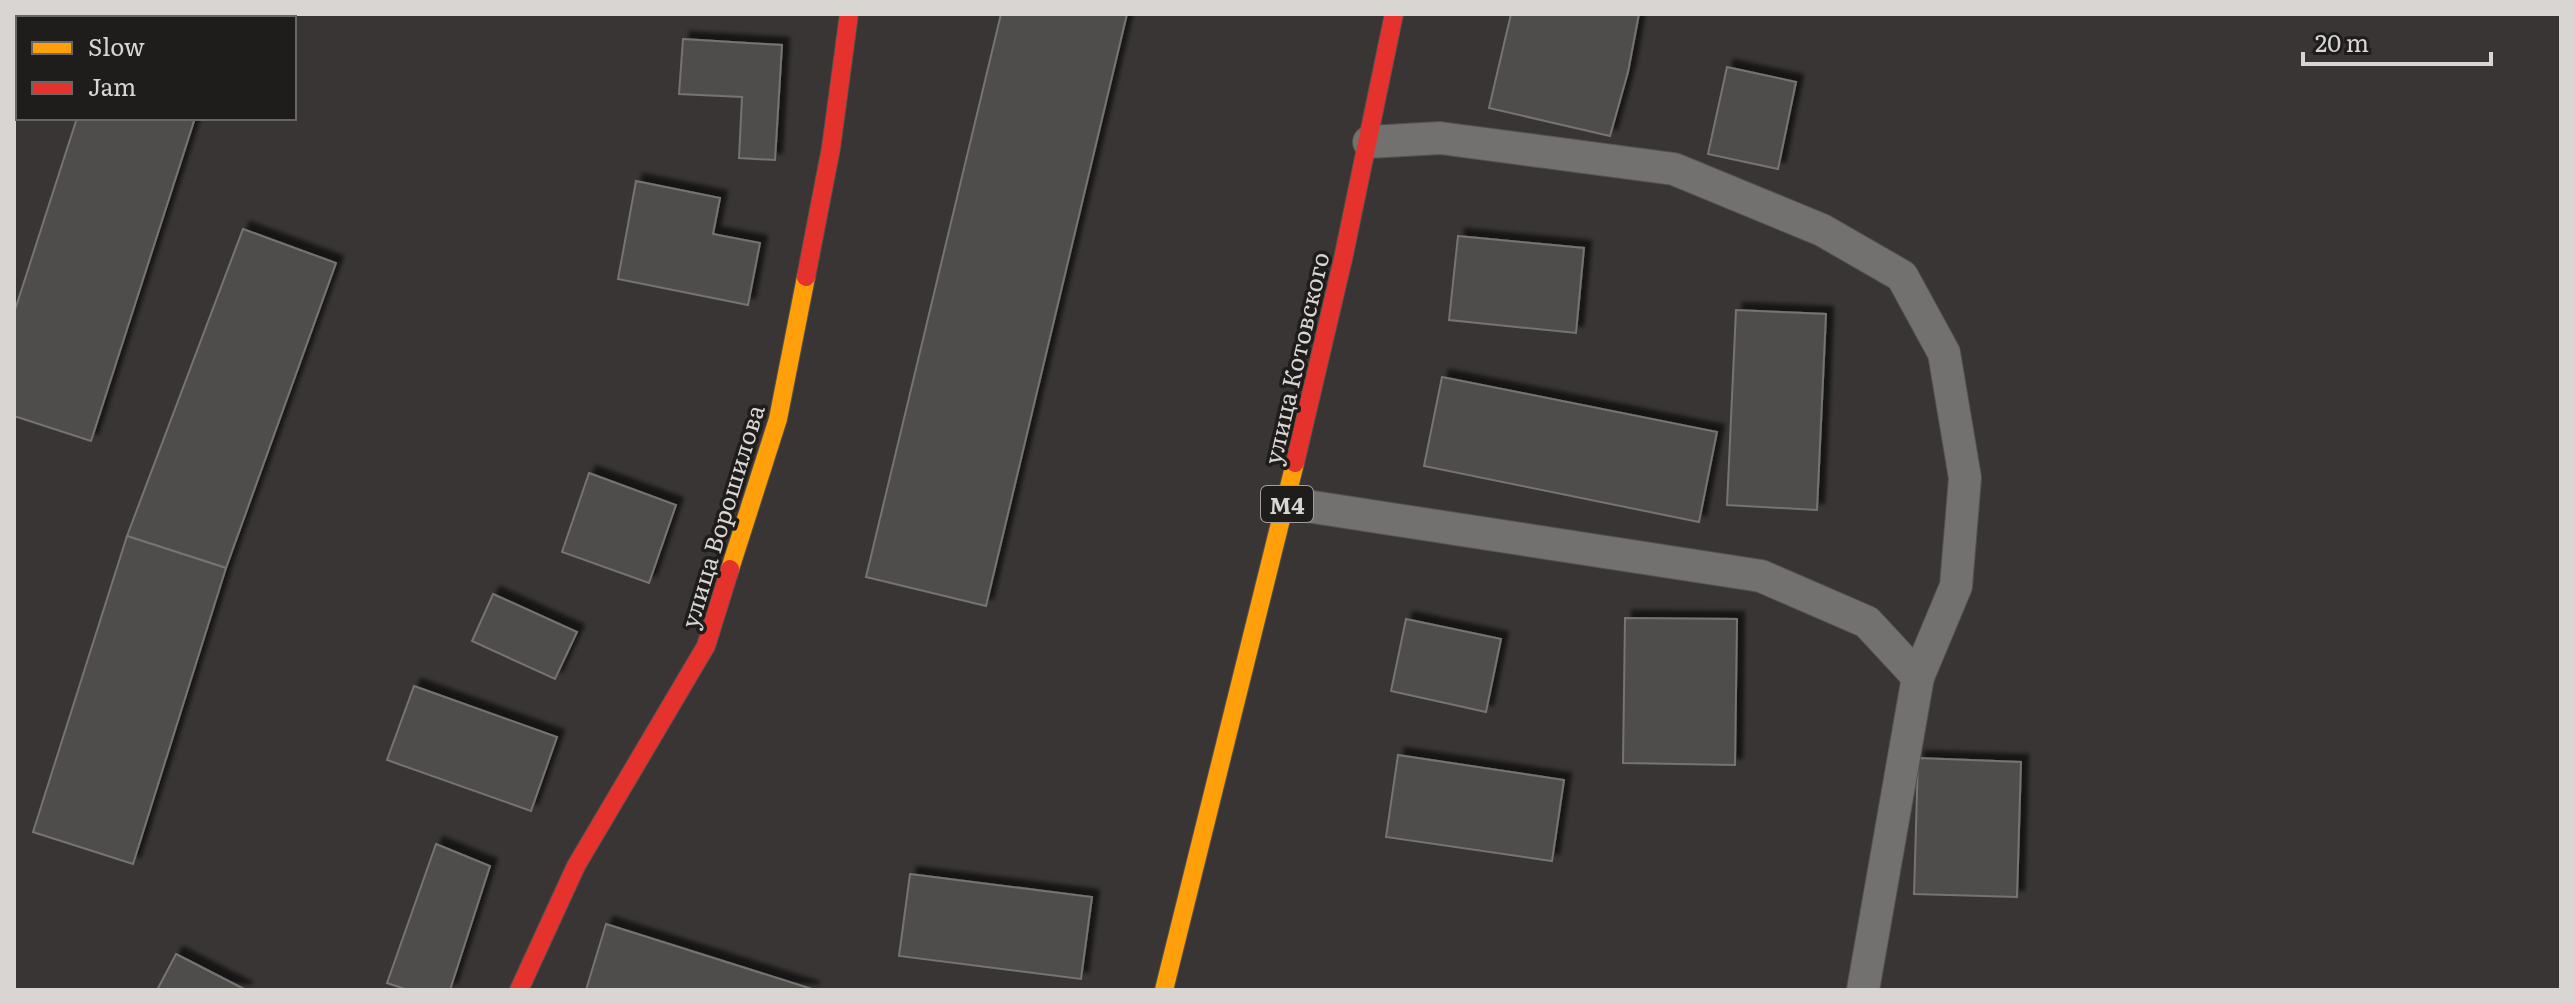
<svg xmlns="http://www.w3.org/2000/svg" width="2575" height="1004" font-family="Literata,serif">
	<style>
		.building { fill: #4f4d4c; stroke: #767372; stroke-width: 2; filter: url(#shadow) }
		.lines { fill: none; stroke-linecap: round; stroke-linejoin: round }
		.lane-casing { stroke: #545250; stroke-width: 34 }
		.slow-casing { stroke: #545250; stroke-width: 20 }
		.jam-casing { stroke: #545250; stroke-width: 20 }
		.lane { stroke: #737070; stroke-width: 32 }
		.slow { stroke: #ff9f0a; stroke-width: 18 }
		.jam { stroke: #e5322d; stroke-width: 18 }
		.labels { text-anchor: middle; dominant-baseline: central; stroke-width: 7; stroke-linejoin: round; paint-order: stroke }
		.shield { fill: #1f1d1b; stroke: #a19e9c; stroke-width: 2 }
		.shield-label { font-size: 22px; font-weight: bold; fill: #d9d5d3 }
		.street-label { font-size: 24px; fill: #d9d5d3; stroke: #1f1d1b }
	</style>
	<defs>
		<filter id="shadow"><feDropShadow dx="7" dy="-7" stdDeviation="2" flood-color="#0009"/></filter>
	</defs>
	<rect width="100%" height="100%" fill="#383534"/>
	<g class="building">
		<path d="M111,14H228L227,18H109Z"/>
		<path d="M1001,14H1127L986,606L866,577Z"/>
		<path d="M1511,14H1639L1628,72L1610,136L1489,108Z"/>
		<path d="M683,39L782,45L775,160L739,158L742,97L679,94Z"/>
		<path d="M1727,67L1796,82L1778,169L1708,154Z"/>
		<path d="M77,118H195L91,441L14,416V313Z"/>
		<path d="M636,181L720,198L713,234L760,243L748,305L618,279Z"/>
		<path d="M243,229L336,263L226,568L127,536Z"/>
		<path d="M1458,236L1584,248L1576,333L1449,320Z"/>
		<path d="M1736,310L1826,314L1817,510L1727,505Z"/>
		<path d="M1442,377L1717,432L1699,522L1424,466Z"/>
		<path d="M589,473L676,505L649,583L562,552Z"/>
		<path d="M127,536L226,568L133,864L33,832Z"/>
		<path d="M493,594L577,632L555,679L472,641Z"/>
		<path d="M1625,618L1737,619L1735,765L1623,763Z"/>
		<path d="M1406,619L1501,639L1486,712L1391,691Z"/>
		<path d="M414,686L557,737L531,811L387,760Z"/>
		<path d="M1398,755L1564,780L1552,861L1386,837Z"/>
		<path d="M1918,758L2021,762L2017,897L1914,894Z"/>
		<path d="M436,844L490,866L450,990H408L387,983Z"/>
		<path d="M910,874L1092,897L1081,979L899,956Z"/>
		<path d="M606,924L812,989V990H586Z"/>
		<path d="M176,954L246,990H157Z"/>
	</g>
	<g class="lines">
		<g class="lane-casing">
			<g id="lane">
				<path d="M1369,142L1440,138L1674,169L1822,230L1902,276L1944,353L1965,478L1956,586L1918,677L1863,990"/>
				<path d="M1287,503L1761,576L1867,622L1918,677"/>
			</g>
		</g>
		<g class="slow-casing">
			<g id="slow">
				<path d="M730,569L778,419L806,277"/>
				<path d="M1164,990L1295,463"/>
			</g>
		</g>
		<g class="jam-casing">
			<g id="jam">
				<path d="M806,277L831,148L849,14"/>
				<path d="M1295,463L1343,259L1394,14"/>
				<path d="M519,990L576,866L706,646L730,569"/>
			</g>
		</g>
		<use href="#lane" class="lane"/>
		<use href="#slow" class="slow"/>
		<use href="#jam" class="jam"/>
	</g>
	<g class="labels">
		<rect class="shield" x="1261" y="486" width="52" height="36" rx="6"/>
		<g class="shield-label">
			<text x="1287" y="504">M4</text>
		</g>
		<g class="street-label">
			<text transform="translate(1295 358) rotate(-77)">улица Котовского</text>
			<text transform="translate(721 516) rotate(-73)">улица Ворошилова</text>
		</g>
	</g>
	<rect width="2575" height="1004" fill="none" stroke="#d9d5d3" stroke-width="32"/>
	<rect x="16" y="16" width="280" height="104" fill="#1f1d1b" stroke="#696765" stroke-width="2"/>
	<rect x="32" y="42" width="40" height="12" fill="#ff9f0a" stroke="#696765" stroke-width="2"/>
	<text x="88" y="56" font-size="24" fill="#d9d5d3">Slow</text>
	<rect x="32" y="82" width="40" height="12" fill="#e5322d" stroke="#696765" stroke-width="2"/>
	<text x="88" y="96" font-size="24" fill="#d9d5d3">Jam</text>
	<path d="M2303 52v12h188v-12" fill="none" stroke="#d9d5d3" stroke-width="4"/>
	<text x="2315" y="52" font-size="24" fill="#d9d5d3" stroke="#1f1d1b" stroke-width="6" paint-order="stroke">20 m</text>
</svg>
